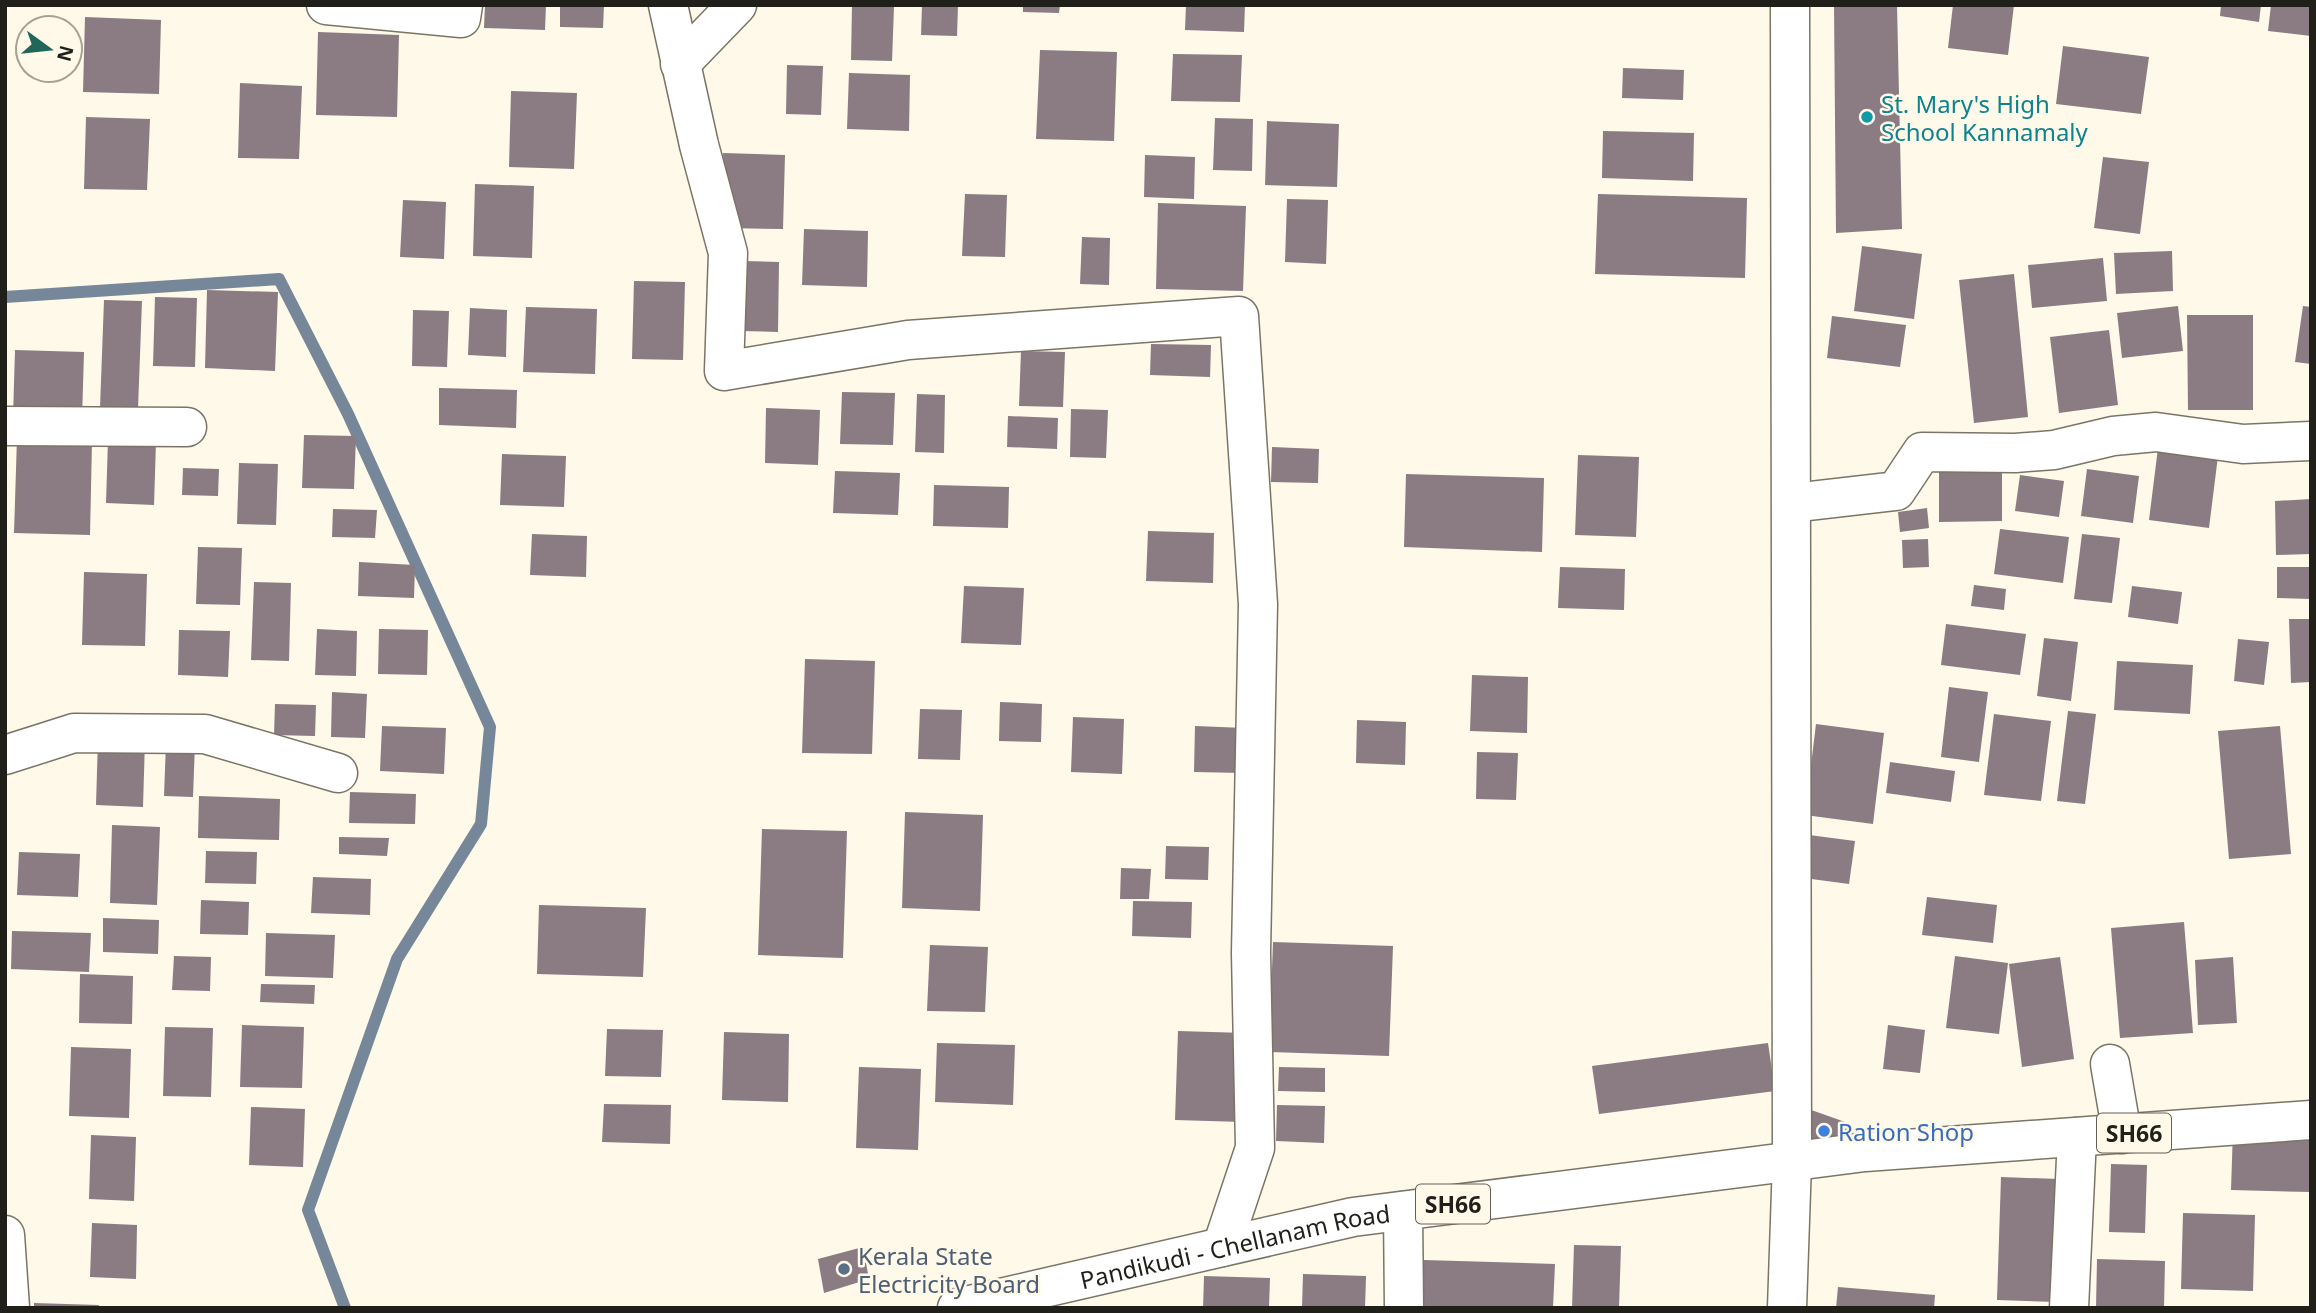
<svg xmlns="http://www.w3.org/2000/svg" width="2316" height="1313" font-family="'Noto Sans',sans-serif">
	<style>
		.lines { fill: none; stroke-linecap: round; stroke-linejoin: round }
		.stream { stroke: #758798; stroke-width: 12 }
		.building { fill: #8b7b83 }
		.minor-casing { stroke: #7a7566; stroke-width: 41 }
		.major-casing { stroke: #7a7566; stroke-width: 41 }
		.minor { stroke: #fff; stroke-width: 38 }
		.major { stroke: #fff; stroke-width: 38 }
		.culture-dot { fill: #0f9aa8; stroke: #fef9e8; stroke-width: 2.5 }
		.shop-dot { fill: #3f7fe0; stroke: #fef9e8; stroke-width: 2.5 }
		.service-dot { fill: #5c6f8a; stroke: #fef9e8; stroke-width: 2.5 }
		.labels { text-anchor: middle; dominant-baseline: central; stroke-width: 5; stroke-linejoin: round; paint-order: stroke }
		.shield { fill: #fef9e8; stroke: #636057; stroke-width: 2 }
		.shield-label { font-size: 23px; font-weight: bold; fill: #201f19 }
		.culture-label { font-size: 24px; fill: #0d838f; stroke: #fef9e8; text-anchor: start }
		.shop-label { font-size: 24px; fill: #366cbe; stroke: #fef9e8; text-anchor: start }
		.street-label { font-size: 24px; fill: #201f19; stroke: #fef9e8 }
		.service-label { font-size: 24px; fill: #4e5e75; stroke: #fef9e8; text-anchor: start }
	</style>
	<rect width="100%" height="100%" fill="#fef9e8"/>
	<g class="lines">
		<path class="stream" d="M5,297L279,279L348,414L490,727L481,824L397,959L308,1210L345,1308"/>
	</g>
	<g class="building">
		<path d="M485,5H546L545,30L484,28Z"/>
		<path d="M560,5H604L603,28L560,27Z"/>
		<path d="M852,5L894,7L892,61L851,60Z"/>
		<path d="M922,5H958L957,36L921,35Z"/>
		<path d="M1023,5H1060L1059,13L1023,12Z"/>
		<path d="M1186,5H1245L1244,32L1185,30Z"/>
		<path d="M1834,5H1897L1902,229L1836,233Z"/>
		<path d="M1953,5H2014L2008,55L1948,48Z"/>
		<path d="M2221,5H2261L2259,22L2220,16Z"/>
		<path d="M2271,5H2311V36L2268,31Z"/>
		<path d="M85,17L161,20L159,94L83,92Z"/>
		<path d="M318,32L399,35L397,117L316,115Z"/>
		<path d="M2063,46L2149,57L2141,114L2056,104Z"/>
		<path d="M1040,50L1117,52L1114,141L1036,139Z"/>
		<path d="M1173,54L1242,55L1240,102L1171,101Z"/>
		<path d="M787,65L823,66L821,115L786,114Z"/>
		<path d="M1623,68L1684,70L1683,100L1622,98Z"/>
		<path d="M849,73L910,75L909,131L847,129Z"/>
		<path d="M240,83L302,86L299,159L238,158Z"/>
		<path d="M511,91L577,93L574,169L509,167Z"/>
		<path d="M86,117L150,119L147,190L84,189Z"/>
		<path d="M1215,118L1253,119L1252,171L1213,170Z"/>
		<path d="M1267,121L1339,124L1337,187L1265,185Z"/>
		<path d="M1603,131L1694,133L1693,181L1602,178Z"/>
		<path d="M723,153L785,155L783,229L726,228Z"/>
		<path d="M1145,155L1195,157L1194,199L1144,197Z"/>
		<path d="M2103,157L2149,162L2140,234L2094,228Z"/>
		<path d="M475,184L534,186L532,258L473,256Z"/>
		<path d="M965,194L1007,195L1005,257L962,256Z"/>
		<path d="M1598,194L1747,198L1745,278L1595,274Z"/>
		<path d="M1287,199L1328,200L1326,264L1285,262Z"/>
		<path d="M403,200L446,202L444,259L400,257Z"/>
		<path d="M1158,203L1246,206L1243,291L1156,289Z"/>
		<path d="M804,229L868,231L867,287L802,285Z"/>
		<path d="M1082,237L1110,238L1109,285L1080,284Z"/>
		<path d="M1862,246L1922,254L1914,319L1854,311Z"/>
		<path d="M2172,251L2173,291L2116,294L2114,253Z"/>
		<path d="M2103,258L2107,301L2032,308L2028,265Z"/>
		<path d="M743,261L779,262L778,332L741,331Z"/>
		<path d="M2014,274L2028,417L1974,423L1959,280Z"/>
		<path d="M634,281L685,282L683,360L632,359Z"/>
		<path d="M207,290L278,292L275,371L205,368Z"/>
		<path d="M155,297L197,298L195,367L153,366Z"/>
		<path d="M104,300L142,301L138,409L100,408Z"/>
		<path d="M2178,306L2183,351L2122,358L2117,313Z"/>
		<path d="M2303,306L2311,307V364L2295,362Z"/>
		<path d="M526,307L597,309L595,374L523,372Z"/>
		<path d="M470,308L507,310L506,357L468,355Z"/>
		<path d="M413,310L449,311L447,367L412,366Z"/>
		<path d="M2187,315H2253V410H2188Z"/>
		<path d="M1832,316L1906,325L1900,367L1827,358Z"/>
		<path d="M2109,330L2118,405L2059,413L2050,337Z"/>
		<path d="M1151,344L1211,345L1210,377L1150,375Z"/>
		<path d="M15,350L84,352L82,419L13,417Z"/>
		<path d="M1021,351L1065,352L1063,407L1019,406Z"/>
		<path d="M439,388L517,390L516,428L439,425Z"/>
		<path d="M842,392L895,393L893,445L840,444Z"/>
		<path d="M917,394L945,395L944,453L915,452Z"/>
		<path d="M766,408L820,410L818,465L765,463Z"/>
		<path d="M1071,409L1108,410L1106,458L1070,457Z"/>
		<path d="M1008,416L1058,418L1057,449L1007,447Z"/>
		<path d="M304,435L356,436L354,489L302,488Z"/>
		<path d="M17,438L92,441L90,535L14,533Z"/>
		<path d="M108,439L156,441L154,505L106,503Z"/>
		<path d="M2159,440L2219,448L2209,528L2149,520Z"/>
		<path d="M1272,447L1319,449L1318,483L1271,482Z"/>
		<path d="M502,454L566,456L564,507L500,505Z"/>
		<path d="M1578,455L1639,457L1636,537L1575,535Z"/>
		<path d="M1939,460H2002V521L1939,522Z"/>
		<path d="M239,463L278,464L276,525L237,524Z"/>
		<path d="M183,468L219,469L218,496L182,495Z"/>
		<path d="M2087,469L2139,476L2133,523L2081,516Z"/>
		<path d="M835,471L900,473L898,515L833,513Z"/>
		<path d="M1406,474L1544,478L1542,552L1404,547Z"/>
		<path d="M2020,475L2064,481L2059,517L2015,511Z"/>
		<path d="M934,485L1009,487L1008,528L933,526Z"/>
		<path d="M2311,499V554L2276,555L2275,501Z"/>
		<path d="M1927,508L1929,528L1900,532L1898,512Z"/>
		<path d="M333,509L377,510L375,538L332,537Z"/>
		<path d="M2000,529L2069,537L2063,583L1994,574Z"/>
		<path d="M1148,531L1214,533L1213,583L1146,581Z"/>
		<path d="M532,534L587,536L586,577L530,575Z"/>
		<path d="M2082,534L2120,538L2112,603L2074,599Z"/>
		<path d="M1928,539L1929,567L1903,568L1902,540Z"/>
		<path d="M198,547L242,548L240,605L196,604Z"/>
		<path d="M359,562L415,565L414,598L358,596Z"/>
		<path d="M1560,567L1625,569L1624,610L1558,608Z"/>
		<path d="M2277,567H2311V599L2277,598Z"/>
		<path d="M84,572L147,574L145,646L82,645Z"/>
		<path d="M254,582L291,583L289,661L251,660Z"/>
		<path d="M1974,585L2006,589L2004,610L1971,606Z"/>
		<path d="M964,586L1024,588L1021,645L961,643Z"/>
		<path d="M2132,586L2182,592L2178,624L2128,617Z"/>
		<path d="M2289,619H2311V682L2291,683Z"/>
		<path d="M1946,624L2026,634L2020,675L1941,665Z"/>
		<path d="M317,629L357,631L356,676L315,675Z"/>
		<path d="M379,629L428,630L427,675L378,674Z"/>
		<path d="M179,630L230,631L228,677L178,675Z"/>
		<path d="M2044,638L2078,642L2071,701L2037,696Z"/>
		<path d="M2238,639L2269,642L2264,685L2234,681Z"/>
		<path d="M805,659L875,661L872,754L802,753Z"/>
		<path d="M2117,661L2193,665L2190,714L2114,710Z"/>
		<path d="M1472,675L1528,677L1527,733L1470,731Z"/>
		<path d="M1949,687L1988,692L1979,762L1941,757Z"/>
		<path d="M332,692L367,694L365,738L331,737Z"/>
		<path d="M1000,702L1042,704L1041,742L999,741Z"/>
		<path d="M275,704L316,705L315,736L274,735Z"/>
		<path d="M920,709L962,710L960,760L918,759Z"/>
		<path d="M2068,711L2096,714L2085,804L2057,801Z"/>
		<path d="M1994,714L2051,721L2041,801L1984,795Z"/>
		<path d="M1073,717L1124,719L1122,774L1071,772Z"/>
		<path d="M1357,720L1406,722L1405,765L1356,763Z"/>
		<path d="M1816,724L1884,733L1873,824L1805,815Z"/>
		<path d="M382,726L446,728L444,774L380,771Z"/>
		<path d="M1195,726L1245,728L1243,773L1194,772Z"/>
		<path d="M2280,726L2291,854L2229,859L2218,731Z"/>
		<path d="M98,739L145,740L143,807L96,805Z"/>
		<path d="M166,743H195L193,797L164,796Z"/>
		<path d="M1477,752L1518,753L1516,800L1476,799Z"/>
		<path d="M1890,762L1955,771L1951,802L1886,793Z"/>
		<path d="M350,792L416,794L415,824L349,823Z"/>
		<path d="M199,796L280,799L279,840L198,838Z"/>
		<path d="M905,812L983,815L980,911L902,908Z"/>
		<path d="M112,825L160,827L157,905L110,903Z"/>
		<path d="M762,829L847,831L843,958L758,955Z"/>
		<path d="M1809,835L1855,841L1849,884L1804,878Z"/>
		<path d="M339,837L389,838L387,856L339,854Z"/>
		<path d="M1166,846L1209,847L1208,880L1165,879Z"/>
		<path d="M206,851L257,852L256,884L205,883Z"/>
		<path d="M19,852L80,854L78,897L17,895Z"/>
		<path d="M1121,868L1151,869L1149,899H1120Z"/>
		<path d="M313,877L371,879L370,915L311,913Z"/>
		<path d="M1927,897L1997,905L1993,943L1922,935Z"/>
		<path d="M201,900L249,902L248,935L200,934Z"/>
		<path d="M1133,901L1192,902L1191,938L1132,936Z"/>
		<path d="M539,905L646,908L643,977L537,974Z"/>
		<path d="M103,918L159,920L158,954L103,952Z"/>
		<path d="M2184,922L2193,1033L2120,1038L2111,928Z"/>
		<path d="M12,931L91,933L89,972L11,969Z"/>
		<path d="M266,933L335,935L333,978L265,976Z"/>
		<path d="M1273,942L1393,946L1389,1056L1269,1052Z"/>
		<path d="M930,945L988,947L985,1012L927,1011Z"/>
		<path d="M174,956L211,957L210,991L172,990Z"/>
		<path d="M1955,956L2008,963L1999,1034L1946,1028Z"/>
		<path d="M2060,957L2074,1059L2022,1067L2009,964Z"/>
		<path d="M2233,957L2237,1023L2198,1025L2195,960Z"/>
		<path d="M80,974L133,976L132,1024L79,1023Z"/>
		<path d="M261,984L315,985L314,1004L260,1002Z"/>
		<path d="M242,1025L304,1027L302,1088L240,1087Z"/>
		<path d="M1888,1025L1925,1030L1920,1073L1883,1069Z"/>
		<path d="M165,1027L213,1028L211,1097L163,1096Z"/>
		<path d="M607,1029L663,1030L661,1077L605,1076Z"/>
		<path d="M1178,1031L1245,1033L1243,1122L1175,1120Z"/>
		<path d="M724,1032L789,1034L788,1102L722,1100Z"/>
		<path d="M937,1043L1015,1045L1013,1105L935,1102Z"/>
		<path d="M1768,1043L1775,1091L1599,1114L1592,1066Z"/>
		<path d="M71,1047L131,1049L129,1118L69,1116Z"/>
		<path d="M859,1067L921,1069L918,1150L856,1148Z"/>
		<path d="M1279,1067L1325,1068V1092L1278,1091Z"/>
		<path d="M604,1104L671,1105L670,1144L602,1142Z"/>
		<path d="M1277,1105L1325,1106L1324,1143L1276,1141Z"/>
		<path d="M1800,1106L1848,1123L1849,1139L1799,1148Z"/>
		<path d="M251,1107L305,1109L303,1167L249,1165Z"/>
		<path d="M2233,1130L2311,1133V1192L2231,1190Z"/>
		<path d="M91,1135L136,1137L134,1201L89,1199Z"/>
		<path d="M2111,1164L2147,1165L2145,1233L2109,1232Z"/>
		<path d="M2001,1177L2059,1179L2056,1302L1997,1300Z"/>
		<path d="M2183,1213L2255,1215L2253,1291L2181,1289Z"/>
		<path d="M92,1223L137,1225L136,1279L90,1277Z"/>
		<path d="M1574,1245L1621,1246L1619,1308H1572Z"/>
		<path d="M863,1247L869,1279L824,1293L818,1259Z"/>
		<path d="M2097,1259L2165,1261L2164,1308H2096Z"/>
		<path d="M1424,1260L1555,1264L1553,1308H1422Z"/>
		<path d="M1303,1274L1366,1276L1365,1308H1302Z"/>
		<path d="M1204,1276L1270,1278L1269,1308H1203Z"/>
		<path d="M1838,1287L1935,1295L1934,1308H1836Z"/>
		<path d="M34,1303L99,1305V1308H34Z"/>
	</g>
	<g class="lines">
		<g class="minor-casing">
			<g id="minor">
				<path d="M326,5L461,18L463,5"/>
				<path d="M668,5L699,145L728,253L724,371L908,340L1239,316L1258,604L1251,953L1255,1148L1222,1247"/>
				<path d="M680,64L737,5"/>
				<path d="M5,426L187,427"/>
				<path d="M1792,503L1896,491L1922,452L2015,453L2054,450L2113,436L2156,432L2243,444L2311,441"/>
				<path d="M5,755L74,733L205,734L338,773"/>
				<path d="M2110,1064L2122,1134"/>
				<path d="M1403,1211L1404,1308"/>
				<path d="M5,1235L10,1308"/>
				<path d="M1787,1308L1792,1162L1790,5"/>
				<path d="M2069,1308L2077,1137"/>
			</g>
		</g>
		<g class="major-casing">
			<g id="major">
				<path id="s1" d="M957,1308L1353,1217L1865,1152L2311,1120"/>
			</g>
		</g>
		<use href="#minor" class="minor"/>
		<use href="#major" class="major"/>
	</g>
	<circle class="culture-dot" cx="1867" cy="117" r="7"/>
	<circle class="shop-dot" cx="1824" cy="1131" r="7"/>
	<circle class="service-dot" cx="844" cy="1269" r="7"/>
	<g class="labels">
		<g class="shield">
			<rect x="2097" y="1113.5" width="74" height="39" rx="5"/>
			<rect x="1416" y="1184.5" width="74" height="39" rx="5"/>
		</g>
		<g class="shield-label">
			<text x="2134" y="1133">SH66</text>
			<text x="1453" y="1204">SH66</text>
		</g>
		<g class="culture-label">
			<text x="1881" y="103">St. Mary's High<tspan x="1881" dy="28">School Kannamaly</tspan></text>
		</g>
		<g class="shop-label">
			<text x="1838" y="1131">Ration Shop</text>
		</g>
		<g class="street-label">
			<text stroke="none"><textPath href="#s1" startOffset="285">Pandikudi - Chellanam Road</textPath></text>
		</g>
		<g class="service-label">
			<text x="858" y="1255">Kerala State<tspan x="858" dy="28">Electricity Board</tspan></text>
		</g>
	</g>
	<rect width="2316" height="1313" fill="none" stroke="#201f19" stroke-width="14"/>
	<g transform="translate(49 49) rotate(105)"><circle r="33" fill="#fef9e8" stroke="#a5a295" stroke-width="2"/>
	<path d="M0-5L12 26L0 18L-12 26Z" fill="#206659"/>
	<text y="-10" font-size="19" font-weight="bold" text-anchor="middle" fill="#201f19">N</text>
	</g>
</svg>
